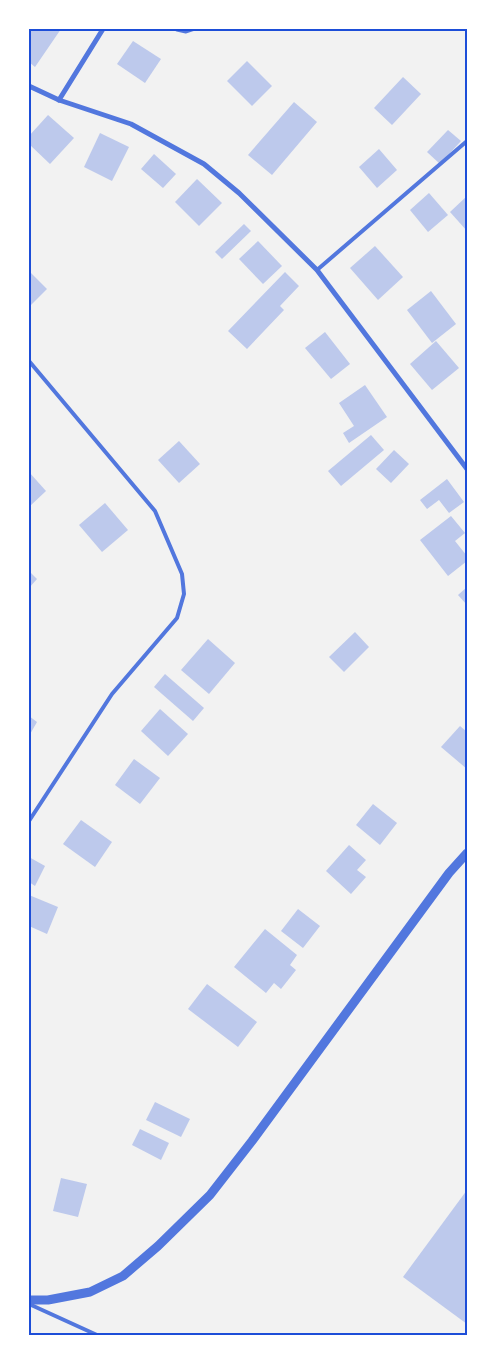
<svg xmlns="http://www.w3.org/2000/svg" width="496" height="1364" font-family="'Noto Sans',sans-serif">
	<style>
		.building { fill: #bdc9ec }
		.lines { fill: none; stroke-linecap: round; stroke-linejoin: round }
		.service { stroke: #5277de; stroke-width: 4 }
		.minor { stroke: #5277de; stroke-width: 5 }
		.tertiary { stroke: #5277de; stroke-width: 9 }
		.neatline { fill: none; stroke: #1d4ed8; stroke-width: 2 }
	</style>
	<rect width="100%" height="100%" fill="#f2f2f2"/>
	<g class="building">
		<path d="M29,29H61L35,67L29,62V43L31,40L29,39Z"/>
		<path d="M133,41L161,59L145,83L117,64Z"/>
		<path d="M247,61L272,86L252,106L227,81Z"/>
		<path d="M403,77L421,94L392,125L374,108Z"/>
		<path d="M294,102L317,122L272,175L248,155Z"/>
		<path d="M48,115L74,138L50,164L29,144V136Z"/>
		<path d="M448,130L461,141L440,164L427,152Z"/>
		<path d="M100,133L129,147L112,181L84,167Z"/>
		<path d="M379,149L397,170L377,188L359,167Z"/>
		<path d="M154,154L176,174L163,188L141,169Z"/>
		<path d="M197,179L222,203L199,226L175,202Z"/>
		<path d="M429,193L448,215L428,232L410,210Z"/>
		<path d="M467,196V231L450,212Z"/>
		<path d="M244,224L251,231L222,259L215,252Z"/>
		<path d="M258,241L282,266L263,284L239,259Z"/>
		<path d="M375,246L403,277L378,300L350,268Z"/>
		<path d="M29,271L47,289L29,307Z"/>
		<path d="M285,272L299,286L280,306L284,310L247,349L228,331Z"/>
		<path d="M431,291L456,324L432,343L407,310Z"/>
		<path d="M325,332L350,364L331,379L305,348Z"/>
		<path d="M436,341L459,368L432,390L410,364Z"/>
		<path d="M365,385L387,417L349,443L343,433L354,426L339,403Z"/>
		<path d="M371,435L384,450L341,486L328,471Z"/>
		<path d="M179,441L200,464L179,483L158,460Z"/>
		<path d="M394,450L409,464L391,483L376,469Z"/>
		<path d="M29,472L46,491L29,507Z"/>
		<path d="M447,479L464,502L449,513L439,500L427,509L420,500Z"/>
		<path d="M105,503L128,530L102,552L79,525Z"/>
		<path d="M451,516L465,533L455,541L467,556V561L448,576L420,540Z"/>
		<path d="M29,571L37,579L29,588Z"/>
		<path d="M467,587V605L458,595Z"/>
		<path d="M355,632L369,647L344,672L329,657Z"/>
		<path d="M208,639L235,663L209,694L181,670Z"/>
		<path d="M165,674L204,708L193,721L154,687Z"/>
		<path d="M160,709L188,734L168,756L141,731Z"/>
		<path d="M29,716L37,722L29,736Z"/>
		<path d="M460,726L467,732V769L441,747Z"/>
		<path d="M134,759L160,778L140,804L115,785Z"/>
		<path d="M373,804L397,823L380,845L356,825Z"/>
		<path d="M81,820L112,842L95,867L63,844Z"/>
		<path d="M349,845L366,860L357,870L366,877L351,894L326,871Z"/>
		<path d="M29,857L45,866L35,886L29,882Z"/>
		<path d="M29,895L58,907L47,934L29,926Z"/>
		<path d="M298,909L320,926L303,948L281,931Z"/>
		<path d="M265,929L297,955L290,965L296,970L281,989L274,983L266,993L234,967Z"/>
		<path d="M207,984L257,1022L238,1047L188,1009Z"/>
		<path d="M155,1102L190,1119L181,1137L146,1120Z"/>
		<path d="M140,1129L169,1143L161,1160L132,1145Z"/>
		<path d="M61,1178L87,1184L78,1217L53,1211Z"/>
		<path d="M467,1190V1324L403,1277Z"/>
	</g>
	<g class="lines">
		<g class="service">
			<path d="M317,270L467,141"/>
			<path d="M29,361L155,511L182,574L184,594L177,618L112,694L29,821"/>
			<path d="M29,1304L97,1335"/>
		</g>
		<g class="minor">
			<path d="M177,29L186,31L192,29"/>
			<path d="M29,86L59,100L131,124L204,164L239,193L317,270L467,469"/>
			<path d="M59,100L103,29"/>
		</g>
		<path class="tertiary" d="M29,1300H48L90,1292L123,1276L158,1246L210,1195L252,1141L449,873L467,853"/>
	</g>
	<rect width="496" height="1364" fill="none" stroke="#ffffff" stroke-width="60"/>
	<rect x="30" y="30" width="436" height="1304" class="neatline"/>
</svg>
